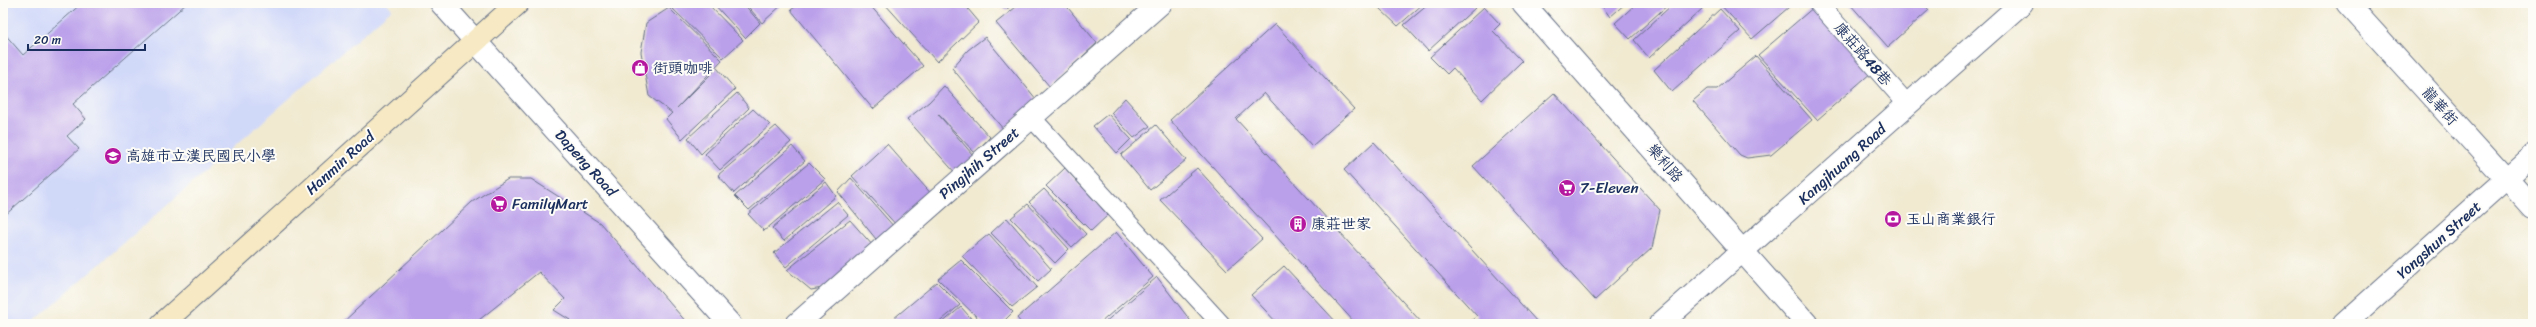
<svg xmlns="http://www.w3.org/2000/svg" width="2536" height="327" font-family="Sriracha,'LXGW WenKai TC',sans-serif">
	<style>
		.built { fill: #d1d9f9 }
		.building { fill: #ba9fea }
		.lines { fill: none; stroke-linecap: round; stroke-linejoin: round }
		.lane-casing { stroke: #667086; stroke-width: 20 }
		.street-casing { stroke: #667086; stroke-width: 24 }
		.secondary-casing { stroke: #667086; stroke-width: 24 }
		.lane { stroke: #fff; stroke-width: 18 }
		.street { stroke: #fff; stroke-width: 22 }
		.secondary { stroke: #f6e9c3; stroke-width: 22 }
		.labels { text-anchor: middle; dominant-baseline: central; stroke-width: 4; stroke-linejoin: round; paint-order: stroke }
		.street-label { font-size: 15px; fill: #1b2f5e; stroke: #fdfcf7 }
		.poi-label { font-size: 15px; fill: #1b2f5e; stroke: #fdfcf7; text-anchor: start }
	</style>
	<rect width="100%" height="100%" fill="#fdfcf7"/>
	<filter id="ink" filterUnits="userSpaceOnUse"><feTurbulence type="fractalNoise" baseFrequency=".025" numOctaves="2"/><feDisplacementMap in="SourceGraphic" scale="8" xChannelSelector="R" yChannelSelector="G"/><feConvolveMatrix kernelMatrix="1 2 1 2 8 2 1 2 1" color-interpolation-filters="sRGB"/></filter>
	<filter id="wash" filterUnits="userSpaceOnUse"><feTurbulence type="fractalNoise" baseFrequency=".012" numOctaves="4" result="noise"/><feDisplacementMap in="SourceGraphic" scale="16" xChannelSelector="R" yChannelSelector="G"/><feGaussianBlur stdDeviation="0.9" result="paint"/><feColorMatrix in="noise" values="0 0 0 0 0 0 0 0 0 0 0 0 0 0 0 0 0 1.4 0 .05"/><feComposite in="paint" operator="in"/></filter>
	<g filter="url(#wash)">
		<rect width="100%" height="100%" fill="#f1ead1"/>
		<path class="built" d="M3,3H387L392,9L31,324H3Z"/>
		<g id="blocks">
			<g class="building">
				<path d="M82,3H187L73,104L86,119L67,136L79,149L3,217V32L23,55Z"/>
				<path d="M675,3H707L743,40L723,58L671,7Z"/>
				<path d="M713,3H743L760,23L745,38Z"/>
				<path d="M745,3H784L762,23Z"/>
				<path d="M800,3H868L923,66L873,109L791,10Z"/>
				<path d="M884,3H963L979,22L937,62Z"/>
				<path d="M1000,3H1014L1006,10Z"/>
				<path d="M1021,3H1064L1097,43L1050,87L996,23Z"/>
				<path d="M1385,3H1424L1398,26L1379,8Z"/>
				<path d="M1430,3H1471L1475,8L1428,51L1404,25Z"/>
				<path d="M1600,3H1626L1610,17Z"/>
				<path d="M1637,3H1670L1630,39L1615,23Z"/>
				<path d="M1674,3H1699L1703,8L1649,58L1634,40Z"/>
				<path d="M1719,3H1785L1789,7L1752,39Z"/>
				<path d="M1849,3H1923L1929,10L1888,47Z"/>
				<path d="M1815,6L1872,72L1817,120L1758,55Z"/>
				<path d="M1484,7L1500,24L1493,31L1522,61L1482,100L1453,68L1447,74L1430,57Z"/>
				<path d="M669,8L722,60L677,108L717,68L735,89L682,139L666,119L672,113L649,96L641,52L646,23Z"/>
				<path d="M1720,9L1740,31L1672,92L1654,70Z"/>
				<path d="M1275,24L1354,109L1312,146L1264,93L1236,119L1423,324H1356L1170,120Z"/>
				<path d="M985,37L1037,100L1004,130L952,68L968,50Z"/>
				<path d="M1756,56L1812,120L1771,155L1747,158L1740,155L1693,101L1707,89H1717Z"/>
				<path d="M944,86L990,137L975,153L938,114L978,161L958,176L907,119L929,102Z"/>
				<path d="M737,93L749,108L701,154L688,138Z"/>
				<path d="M1554,93L1660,210L1652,248L1595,300L1473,166Z"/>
				<path d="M1125,98L1150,126L1134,138L1111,113Z"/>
				<path d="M753,109L770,125L720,170L705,154Z"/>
				<path d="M1108,114L1131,139L1117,153L1093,126Z"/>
				<path d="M1156,125L1186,160L1150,190L1121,155Z"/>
				<path d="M776,126L791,142L734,193L718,175Z"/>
				<path d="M1374,142L1539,324H1468L1477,316L1344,170Z"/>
				<path d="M887,144L934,197L898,227L852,176Z"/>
				<path d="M792,146L805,161L749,210L735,196Z"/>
				<path d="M809,163L825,179L764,231L748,214Z"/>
				<path d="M1065,168L1108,215L1091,231L1046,186Z"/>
				<path d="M1197,168L1262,239L1227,270L1160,200Z"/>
				<path d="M851,178L895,228L880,244L838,192Z"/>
				<path d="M508,179H531L600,223L688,324H566L570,320L554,310L565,299L539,272L474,324H341L472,202Z"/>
				<path d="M826,182L836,196L784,241L772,228Z"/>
				<path d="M1044,189L1086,234L1072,247L1029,202Z"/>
				<path d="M837,202L848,215L786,267L774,253Z"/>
				<path d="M1028,204L1069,249L1055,263L1011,218Z"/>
				<path d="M1007,218L1051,269L1038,281L991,233Z"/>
				<path d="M850,220L874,247L828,287L811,290L787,270Z"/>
				<path d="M1116,232L1153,277L1099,324H1022L1017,318Z"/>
				<path d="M989,234L1037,287L1012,307L962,256Z"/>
				<path d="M961,260L1013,312L1001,324H984L938,279Z"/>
				<path d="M1284,266L1338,324H1278L1251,295Z"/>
				<path d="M1157,277L1193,324H1103Z"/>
				<path d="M937,282L960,305L937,324H887Z"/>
				<path d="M961,307L976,324H941Z"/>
			</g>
		</g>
	</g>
	<g filter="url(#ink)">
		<use href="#blocks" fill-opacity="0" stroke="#667086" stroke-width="1"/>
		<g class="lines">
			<g class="lane-casing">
				<g id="lane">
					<path d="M1818,3L1908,105"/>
					<path d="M1031,117L1221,324"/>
				</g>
			</g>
			<g class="street-casing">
				<g id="street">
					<path d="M441,3L730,324"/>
					<path d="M1523,3L1807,324"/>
					<path d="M2347,3L2533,208"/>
					<path d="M797,324L1161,3"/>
					<path d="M1660,324L2022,3"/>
					<path d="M2344,324L2533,155"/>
				</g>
			</g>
			<g class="secondary-casing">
				<path id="secondary" d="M162,324L518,3"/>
			</g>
			<use href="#lane" class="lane"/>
			<use href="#street" class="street"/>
			<use href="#secondary" class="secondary"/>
		</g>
	</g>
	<defs>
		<g id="shop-disc" transform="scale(0.9)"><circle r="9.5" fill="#b5179e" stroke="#fdfcf7"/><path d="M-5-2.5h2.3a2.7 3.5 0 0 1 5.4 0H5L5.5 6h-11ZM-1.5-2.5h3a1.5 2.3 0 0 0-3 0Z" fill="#fff"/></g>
		<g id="school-disc" transform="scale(0.9)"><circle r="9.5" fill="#b5179e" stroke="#fdfcf7"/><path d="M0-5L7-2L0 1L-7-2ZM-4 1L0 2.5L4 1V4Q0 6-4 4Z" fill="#fff"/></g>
		<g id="supermarket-disc" transform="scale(0.9)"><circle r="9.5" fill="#b5179e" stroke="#fdfcf7"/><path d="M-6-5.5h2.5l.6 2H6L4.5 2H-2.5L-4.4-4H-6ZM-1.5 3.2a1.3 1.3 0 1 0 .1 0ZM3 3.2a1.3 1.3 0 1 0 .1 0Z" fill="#fff"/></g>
		<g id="bank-disc" transform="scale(0.9)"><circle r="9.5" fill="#b5179e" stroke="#fdfcf7"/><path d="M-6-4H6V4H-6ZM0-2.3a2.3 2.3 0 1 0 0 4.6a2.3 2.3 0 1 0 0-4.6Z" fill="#fff"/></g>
		<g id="building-disc" transform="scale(0.9)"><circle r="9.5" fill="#b5179e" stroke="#fdfcf7"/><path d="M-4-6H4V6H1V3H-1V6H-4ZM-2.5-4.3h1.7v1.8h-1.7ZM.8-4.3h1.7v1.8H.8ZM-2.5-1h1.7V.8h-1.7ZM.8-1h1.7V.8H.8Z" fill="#fff"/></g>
	</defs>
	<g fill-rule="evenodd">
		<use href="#shop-disc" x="640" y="68"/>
		<use href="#school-disc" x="113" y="156"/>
		<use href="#supermarket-disc" x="1567" y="188"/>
		<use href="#supermarket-disc" x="499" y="204"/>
		<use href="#bank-disc" x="1893" y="219"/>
		<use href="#building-disc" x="1298" y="224"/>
	</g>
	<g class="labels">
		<g class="street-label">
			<text transform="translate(1863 54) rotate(49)">康莊路48巷</text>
			<text transform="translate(2440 106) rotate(48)">龍華街</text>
			<text transform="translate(340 163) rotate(-42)">Hanmin Road</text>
			<text transform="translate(586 163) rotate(48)">Dapeng Road</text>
			<text transform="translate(979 163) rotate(-41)">Pingjhih Street</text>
			<text transform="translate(1665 163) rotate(49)">樂利路</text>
			<text transform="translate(1842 164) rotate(-42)">Kangjhuang Road</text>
			<text transform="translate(2439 240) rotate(-42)">Yongshun Street</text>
		</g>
		<g class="poi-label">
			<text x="653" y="68">街頭咖啡</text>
			<text x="126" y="156">高雄市立漢民國民小學</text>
			<text x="1580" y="188">7-Eleven</text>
			<text x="512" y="204">FamilyMart</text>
			<text x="1906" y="219">玉山商業銀行</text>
			<text x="1311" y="224">康莊世家</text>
		</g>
	</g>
	<rect width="2536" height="327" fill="none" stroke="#fdfcf7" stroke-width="16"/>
	<path d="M28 44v6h117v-6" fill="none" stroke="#1b2f5e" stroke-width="2"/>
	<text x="34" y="44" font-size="12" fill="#1b2f5e" stroke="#fdfcf7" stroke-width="3" paint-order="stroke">20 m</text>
</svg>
